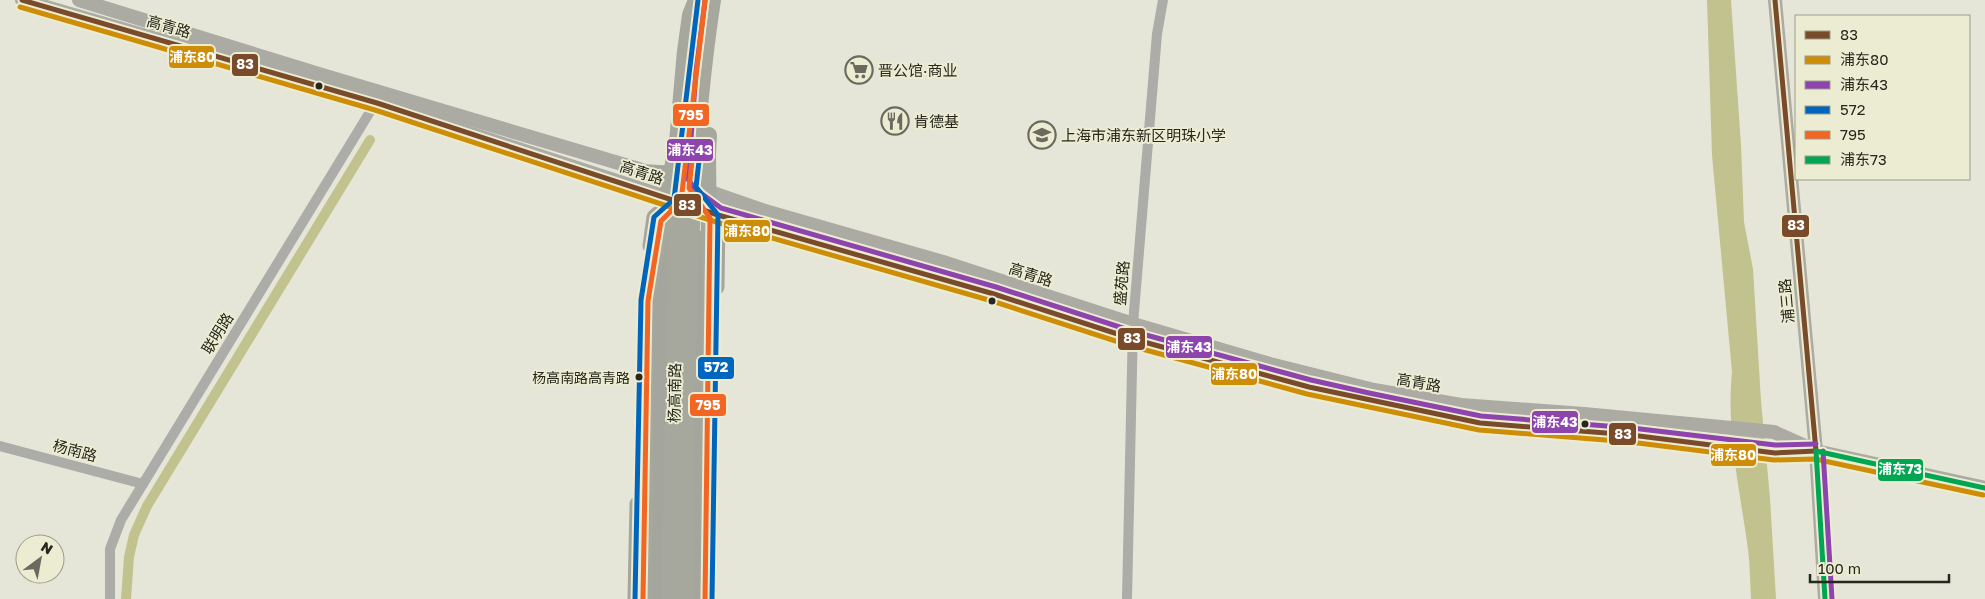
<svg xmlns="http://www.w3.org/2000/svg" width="1985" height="599" font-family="'Golos Text','Noto Sans SC',sans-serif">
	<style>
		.water { fill: #c1c28d }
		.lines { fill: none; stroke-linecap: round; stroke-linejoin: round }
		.canal { stroke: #c1c28d; stroke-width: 10 }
		.minor { stroke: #acaca8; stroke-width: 10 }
		.secondary { stroke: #ababa4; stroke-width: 14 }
		.primary { stroke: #a4a59c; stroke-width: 15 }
		.trunk { stroke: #a6a89e; stroke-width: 16 }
		.trunk-bridge { stroke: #a6a89e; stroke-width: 16 }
		.bus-1-casing { stroke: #ebecd2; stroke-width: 9 }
		.bus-2-casing { stroke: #ebecd2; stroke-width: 9 }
		.bus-3-casing { stroke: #ebecd2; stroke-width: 9 }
		.bus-4-casing { stroke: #ebecd2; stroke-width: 9 }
		.bus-5-casing { stroke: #ebecd2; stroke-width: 9 }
		.bus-6-casing { stroke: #ebecd2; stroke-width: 9 }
		.bus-1 { stroke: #7a4b2a; stroke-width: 5 }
		.bus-2 { stroke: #cd8d06; stroke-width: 5 }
		.bus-3 { stroke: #8e44ad; stroke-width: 5 }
		.bus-4 { stroke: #0065bd; stroke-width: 5 }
		.bus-5 { stroke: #f26522; stroke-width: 5 }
		.bus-6 { stroke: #00a651; stroke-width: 5 }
		.bus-dot { fill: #27271d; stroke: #ebecd2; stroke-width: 2 }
		.labels { text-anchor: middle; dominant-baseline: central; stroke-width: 4; stroke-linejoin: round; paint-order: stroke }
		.bus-label { font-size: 14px; fill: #27271d; stroke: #ebecd2; text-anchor: end }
		.street-label { font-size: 15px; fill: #27271d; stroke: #ebecd2 }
		.poi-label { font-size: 15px; fill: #27271d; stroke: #ebecd2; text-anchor: start }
		.line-badge { stroke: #ebecd2; stroke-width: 2 }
		.badge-label { font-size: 14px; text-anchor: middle; font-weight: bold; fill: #fff }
	</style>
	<rect width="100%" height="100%" fill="#e5e6d8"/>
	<path class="water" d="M1707,0H1731L1741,145L1744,222L1753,269L1761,401L1770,498L1776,599H1751C1750,582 1750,565 1748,549C1740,490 1726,432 1732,372L1712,155Z"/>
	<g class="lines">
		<path class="canal" d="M126,599L129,557L134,535L147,506L370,140"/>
		<g class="minor">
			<path d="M0,446L143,484"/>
			<path d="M110,599V549L121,520L379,97"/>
			<path d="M1127,599L1133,324L1157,34L1163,0"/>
		</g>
		<g class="secondary">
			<path d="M22,0L377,103L675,200"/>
			<path d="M79,0L322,75L659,175"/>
			<path d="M1775,0L1816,451L1825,599"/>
			<path d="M699,188L765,211L943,262L1133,324L1270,364L1374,390L1461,405L1584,414L1774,432L1816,451L1985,488"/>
			<path d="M707,211L994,294L1133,339L1309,387L1367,400L1480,423L1631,435L1724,448L1775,453L1813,451"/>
		</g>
		<g class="primary">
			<path d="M650,172L667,173L673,168L677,162"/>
			<path d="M704,197L718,215L717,287"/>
			<path d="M650,246L654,217L669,204"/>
			<path d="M635,599L637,504"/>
			<path d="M657,599L660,311L671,222"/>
			<path d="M698,599L701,238"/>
		</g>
		<g class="trunk">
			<path d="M685,510V599"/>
			<path d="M669,599L671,511"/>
			<path d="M707,599L710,325"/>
		</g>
		<g class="trunk-bridge">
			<path d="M709,135L708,154L710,325"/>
			<path d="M685,510C689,340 687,169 713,0"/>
			<path d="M671,511L677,222L683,164"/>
			<path d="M644,599L646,306L677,142L685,51L690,15L696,0"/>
		</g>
		<g class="bus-1-casing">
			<g id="bus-1">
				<path d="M22,0L377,103L718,215L994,294L1133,339L1309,387L1480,423L1631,435L1775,453L1816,451"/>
				<path d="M1775,0L1816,451"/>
			</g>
		</g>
		<g class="bus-2-casing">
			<path id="bus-2" d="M20,7L375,110L716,222L992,301L1131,346L1307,394L1479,430L1630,442L1774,460L1815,459L1983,495"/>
		</g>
		<g class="bus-3-casing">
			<g id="bus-3">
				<path d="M705,1L696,72L688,179L694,188L721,208L996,287L1135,332L1311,380L1369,393L1481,416L1632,428L1775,445L1816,444"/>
				<path d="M1823,451L1832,599"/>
			</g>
		</g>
		<g class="bus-4-casing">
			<g id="bus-4">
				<path d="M701,144L696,187L718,215L712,599"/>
				<path d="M635,599L641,300L654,217L674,199L698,0"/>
			</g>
		</g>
		<g class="bus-5-casing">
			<g id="bus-5">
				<path d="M694,143L689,188L710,218L705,599"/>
				<path d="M643,599L648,301L661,221L681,201L705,1"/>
			</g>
		</g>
		<g class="bus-6-casing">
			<g id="bus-6">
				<path d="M1816,451L1985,488"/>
				<path d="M1816,451L1825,599"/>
			</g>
		</g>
		<use href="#bus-1" class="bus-1"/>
		<use href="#bus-2" class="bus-2"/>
		<use href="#bus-3" class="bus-3"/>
		<use href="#bus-4" class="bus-4"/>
		<use href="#bus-5" class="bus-5"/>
		<use href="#bus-6" class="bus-6"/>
	</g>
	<defs>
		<g id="supermarket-ring" transform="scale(1.4375)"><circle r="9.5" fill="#ebecd2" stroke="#6a6a5e" stroke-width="1.5"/><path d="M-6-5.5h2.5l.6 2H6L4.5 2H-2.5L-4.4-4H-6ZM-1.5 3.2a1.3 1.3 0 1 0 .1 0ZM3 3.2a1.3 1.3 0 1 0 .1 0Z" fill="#6a6a5e"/></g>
		<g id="restaurant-ring" transform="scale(1.4375)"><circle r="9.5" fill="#ebecd2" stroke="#6a6a5e" stroke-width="1.5"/><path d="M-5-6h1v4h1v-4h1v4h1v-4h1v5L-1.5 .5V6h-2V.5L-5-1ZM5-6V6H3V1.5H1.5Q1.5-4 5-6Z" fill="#6a6a5e"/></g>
		<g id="school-ring" transform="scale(1.4375)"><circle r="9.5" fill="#ebecd2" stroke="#6a6a5e" stroke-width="1.5"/><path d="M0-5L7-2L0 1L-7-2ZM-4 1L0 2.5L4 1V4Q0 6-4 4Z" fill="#6a6a5e"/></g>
	</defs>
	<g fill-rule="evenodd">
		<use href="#supermarket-ring" x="859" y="70"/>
		<use href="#restaurant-ring" x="895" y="121"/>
		<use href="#school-ring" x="1042" y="135"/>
	</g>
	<g class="bus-dot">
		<circle cx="319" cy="86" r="4.5"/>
		<circle cx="992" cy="301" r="4.5"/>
		<circle cx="639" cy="377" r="4.5"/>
		<circle cx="1585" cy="424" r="4.5"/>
	</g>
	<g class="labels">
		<g class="bus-label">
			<text x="630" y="377">杨高南路高青路</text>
		</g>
		<g class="street-label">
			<text transform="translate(169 26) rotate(16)">高青路</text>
			<text transform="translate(642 172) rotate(18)">高青路</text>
			<text transform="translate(1031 274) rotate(18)">高青路</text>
			<text transform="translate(1121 283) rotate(-85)">盛苑路</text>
			<text transform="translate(1786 301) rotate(-95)">浦三路</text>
			<text transform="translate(217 333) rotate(-58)">联明路</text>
			<text transform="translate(1419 382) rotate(10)">高青路</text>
			<text transform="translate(674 393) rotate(-89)">杨高南路</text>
			<text transform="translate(75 450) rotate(15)">杨南路</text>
		</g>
		<g class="poi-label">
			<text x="878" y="70">晋公馆·商业</text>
			<text x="914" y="121">肯德基</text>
			<text x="1061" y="135">上海市浦东新区明珠小学</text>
		</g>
	</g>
	<g class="line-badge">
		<rect x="168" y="45" width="47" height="24" rx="5" fill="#cd8d06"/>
		<rect x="231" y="53" width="28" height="24" rx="5" fill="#7a4b2a"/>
		<rect x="672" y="103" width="38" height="24" rx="5" fill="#f26522"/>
		<rect x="666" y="138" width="48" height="24" rx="5" fill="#8e44ad"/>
		<rect x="673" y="193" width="29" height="24" rx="5" fill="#7a4b2a"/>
		<rect x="1781" y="214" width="29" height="24" rx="5" fill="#7a4b2a"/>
		<rect x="723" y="219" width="48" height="24" rx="5" fill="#cd8d06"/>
		<rect x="1117" y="327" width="29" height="24" rx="5" fill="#7a4b2a"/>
		<rect x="1165" y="335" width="48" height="24" rx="5" fill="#8e44ad"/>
		<rect x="697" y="356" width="38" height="24" rx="5" fill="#0065bd"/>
		<rect x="1210" y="362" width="48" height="24" rx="5" fill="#cd8d06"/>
		<rect x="689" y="393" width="38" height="24" rx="5" fill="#f26522"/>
		<rect x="1531" y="410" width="48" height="24" rx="5" fill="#8e44ad"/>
		<rect x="1608" y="422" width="29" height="24" rx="5" fill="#7a4b2a"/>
		<rect x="1710" y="443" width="47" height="24" rx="5" fill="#cd8d06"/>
		<rect x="1877" y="458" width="47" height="24" rx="5" fill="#00a651"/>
	</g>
	<g class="badge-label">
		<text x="192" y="62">浦东80</text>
		<text x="245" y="69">83</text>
		<text x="691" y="120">795</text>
		<text x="690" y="155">浦东43</text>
		<text x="687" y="210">83</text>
		<text x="1796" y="230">83</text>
		<text x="747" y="236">浦东80</text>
		<text x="1132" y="343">83</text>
		<text x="1189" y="352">浦东43</text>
		<text x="716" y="372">572</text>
		<text x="1234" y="379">浦东80</text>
		<text x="708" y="410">795</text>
		<text x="1555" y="427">浦东43</text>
		<text x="1623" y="439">83</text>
		<text x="1733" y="460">浦东80</text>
		<text x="1900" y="474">浦东73</text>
	</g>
	<rect x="1795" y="15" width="175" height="165" fill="#ebecd2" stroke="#9d9d8a"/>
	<rect x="1805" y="31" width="25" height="8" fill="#7a4b2a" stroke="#9d9d8a"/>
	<text x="1840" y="40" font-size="15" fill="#27271d">83</text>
	<rect x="1805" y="56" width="25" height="8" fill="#cd8d06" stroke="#9d9d8a"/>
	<text x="1840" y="65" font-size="15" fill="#27271d">浦东80</text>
	<rect x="1805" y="81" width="25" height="8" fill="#8e44ad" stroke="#9d9d8a"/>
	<text x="1840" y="90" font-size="15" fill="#27271d">浦东43</text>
	<rect x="1805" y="106" width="25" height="8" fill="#0065bd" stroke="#9d9d8a"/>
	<text x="1840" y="115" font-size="15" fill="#27271d">572</text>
	<rect x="1805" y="131" width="25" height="8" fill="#f26522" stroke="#9d9d8a"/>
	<text x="1840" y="140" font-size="15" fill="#27271d">795</text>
	<rect x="1805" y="156" width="25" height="8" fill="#00a651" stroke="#9d9d8a"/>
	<text x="1840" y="165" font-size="15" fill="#27271d">浦东73</text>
	<g transform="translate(40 559) rotate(32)"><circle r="24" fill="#ebecd2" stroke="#9d9d8a"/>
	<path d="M0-4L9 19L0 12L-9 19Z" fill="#6a6a5e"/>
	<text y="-8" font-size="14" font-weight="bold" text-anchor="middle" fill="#27271d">N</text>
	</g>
	<path d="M1810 574v8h139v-8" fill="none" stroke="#27271d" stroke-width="2.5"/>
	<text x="1818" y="574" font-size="15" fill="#27271d" stroke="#ebecd2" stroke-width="4" paint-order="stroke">100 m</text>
</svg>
